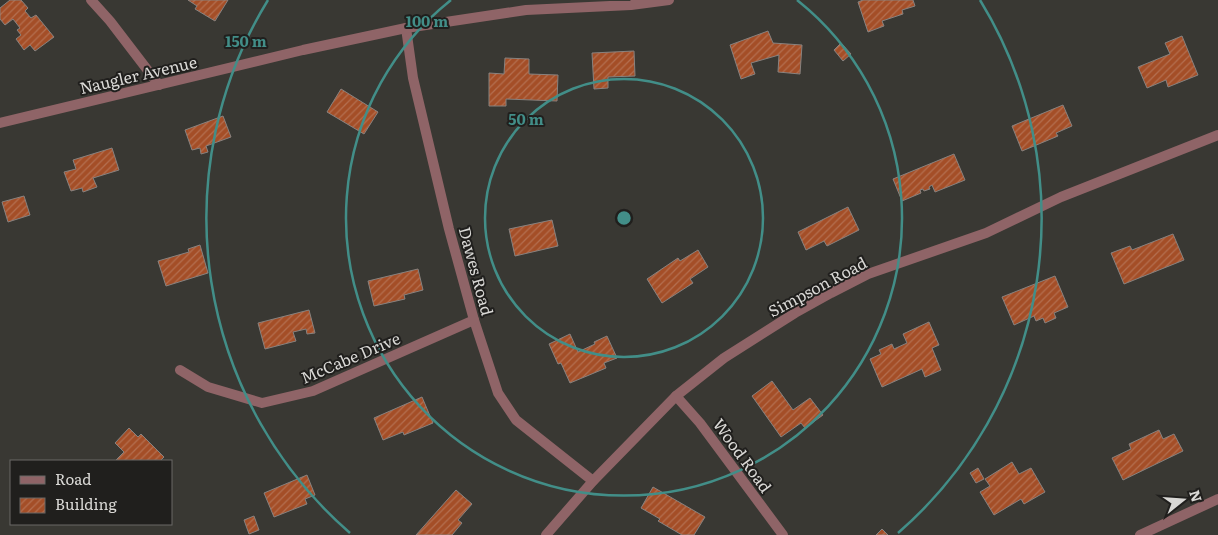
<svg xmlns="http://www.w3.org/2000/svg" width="1218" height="535" font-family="Literata,serif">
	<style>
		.building { fill: url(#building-hatch); stroke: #88827f }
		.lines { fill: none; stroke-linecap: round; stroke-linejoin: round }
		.street { stroke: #8f6467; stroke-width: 10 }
		.ring { fill: none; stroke: #428e88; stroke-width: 2.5 }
		.labels { text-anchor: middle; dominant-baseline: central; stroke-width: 4; stroke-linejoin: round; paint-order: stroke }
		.street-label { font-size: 16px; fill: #d9d8d5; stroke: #201f1d }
		.centre { fill: #428e88; stroke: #201f1d; stroke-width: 2.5 }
		.ring-label { font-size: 15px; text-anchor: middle; font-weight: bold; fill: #428e88; stroke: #201f1d; stroke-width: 4; stroke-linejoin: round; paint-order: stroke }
	</style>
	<defs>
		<pattern id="building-hatch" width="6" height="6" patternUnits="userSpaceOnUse" patternTransform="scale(1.25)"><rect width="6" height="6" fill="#a44e27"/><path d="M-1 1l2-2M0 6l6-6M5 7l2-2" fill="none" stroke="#b46f50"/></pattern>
	</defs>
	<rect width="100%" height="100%" fill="#393833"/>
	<g class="building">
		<path d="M10,0H21L28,8L25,11L31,18L36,15L54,37L35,51L30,45L24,50L16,39L21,35L17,30L20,28L13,19L5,25L0,19V8Z"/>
		<path d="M188,0H228L215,21L195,9L197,6Z"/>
		<path d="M863,0H913L915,6L902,10L903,14L882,21L884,26L868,32L858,2Z"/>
		<path d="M768,31L773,43L802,45L800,74L778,72L779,55L751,63L755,74L741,79L730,45Z"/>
		<path d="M1182,36L1198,75L1168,87L1166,80L1147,88L1138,67L1170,54L1165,43Z"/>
		<path d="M841,43L851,54L843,61L834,50Z"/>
		<path d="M634,51L635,76L608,77V88L594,89L592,53Z"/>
		<path d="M505,58L529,59V74L558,75L557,101L506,99V106H489V73L504,74Z"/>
		<path d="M341,89L378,112L364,134L327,112Z"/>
		<path d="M1063,105L1072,126L1056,133L1058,136L1022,151L1012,126Z"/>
		<path d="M223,116L231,137L206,146L208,152L201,154L200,148L192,150L185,130Z"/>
		<path d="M112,148L119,170L93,178L97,187L83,192L82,188L71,191L64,172L76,169L73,160Z"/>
		<path d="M954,154L965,180L935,192L932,185L929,187L930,189L924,191L923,189L920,190L921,193L902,201L893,179Z"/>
		<path d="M24,196L30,215L8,222L2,202Z"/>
		<path d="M848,207L859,230L827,246L824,241L806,250L798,232Z"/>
		<path d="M552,220L558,246L515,256L509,229Z"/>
		<path d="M1173,234L1184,260L1124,284L1111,253L1130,246L1132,250Z"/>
		<path d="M200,245L208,273L166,286L158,261L189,252L188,249Z"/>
		<path d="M698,250L708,267L690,279L693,283L662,303L647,279L678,258L680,261Z"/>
		<path d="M418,269L423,290L404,295L405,299L374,306L368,281Z"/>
		<path d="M1055,276L1068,307L1054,313L1056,318L1045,323L1043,318L1036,321L1034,316L1014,325L1002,297Z"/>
		<path d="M309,310L315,333L307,334L306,329L293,332L296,341L265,349L258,323Z"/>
		<path d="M929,322L939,345L932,348L941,370L925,377L922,369L882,387L870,359L881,354L879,350L892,344L894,349L907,343L903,334Z"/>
		<path d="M570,334L578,352L595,344L594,342L607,336L617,358L604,363L606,368L570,383L561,363L558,364L549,344Z"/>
		<path d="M772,381L793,410L810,398L823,415L805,428L801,423L781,437L752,396Z"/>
		<path d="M422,397L433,423L404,435L403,432L383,440L374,418Z"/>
		<path d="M129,428L138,437L141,434L164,457L160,461H115L124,452L115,443Z"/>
		<path d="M1159,430L1163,439L1174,434L1183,451L1123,480L1112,458L1131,449L1129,444Z"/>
		<path d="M1012,462L1019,474L1031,468L1045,492L1024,504L1021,499L994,515L980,492L990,486L985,479Z"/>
		<path d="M978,468L984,479L976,483L970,473Z"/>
		<path d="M307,475L315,495L305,499L307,504L274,517L264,493Z"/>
		<path d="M653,487L705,517L694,535H682L658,521L660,519L641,508Z"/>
		<path d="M456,490L472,504L458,520L462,523L452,535H416Z"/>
		<path d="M254,516L259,530L249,534L244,520Z"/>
		<path d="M882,529L888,535H876Z"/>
	</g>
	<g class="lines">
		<g class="street">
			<path d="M91,0L110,21L159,85"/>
			<path d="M406,28L413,78L449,229L474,320L498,393L516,420L593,481"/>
			<path d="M0,123L303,50L406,28L526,10L631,5L669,0"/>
			<path d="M180,370L208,387L262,403L313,391L474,320"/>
			<path d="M676,396L700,423L783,535"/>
			<path d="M546,535L593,481L676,396L724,358L795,313L831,293L868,274L986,233L1061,197L1218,135"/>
			<path d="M1140,535L1218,499"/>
		</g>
	</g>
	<g class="ring">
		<circle cx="624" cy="218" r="139"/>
		<path d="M797 0A278 278 0 1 1 451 0"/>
		<path d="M350 533A417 417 0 0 1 268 0M980 0A417 417 0 0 1 898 533"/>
	</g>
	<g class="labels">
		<g class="street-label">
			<text transform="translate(138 74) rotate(-13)">Naugler Avenue</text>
			<text transform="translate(477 271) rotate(75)">Dawes Road</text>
			<text transform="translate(817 286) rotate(-28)">Simpson Road</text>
			<text transform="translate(350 357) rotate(-23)">McCabe Drive</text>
			<text transform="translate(743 455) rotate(54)">Wood Road</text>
		</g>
	</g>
	<circle cx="624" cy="218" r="8" class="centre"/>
	<g class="ring-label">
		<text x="427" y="27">100 m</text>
		<text x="246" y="47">150 m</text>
		<text x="526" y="125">50 m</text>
	</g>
	<rect x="10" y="460" width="162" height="65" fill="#201f1d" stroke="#6a6967"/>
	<rect x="20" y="476" width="25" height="8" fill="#8f6467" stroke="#6a6967"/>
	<text x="55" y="485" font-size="15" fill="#d9d8d5">Road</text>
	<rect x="20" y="498" width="25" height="15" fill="url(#building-hatch)" stroke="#6a6967"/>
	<text x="55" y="510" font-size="15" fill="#d9d8d5">Building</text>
	<g transform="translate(1183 500) rotate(73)" stroke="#201f1d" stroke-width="4" paint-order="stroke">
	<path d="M0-4L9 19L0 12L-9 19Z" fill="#d9d8d5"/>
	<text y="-8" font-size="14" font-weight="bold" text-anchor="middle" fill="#d9d8d5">N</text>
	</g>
</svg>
